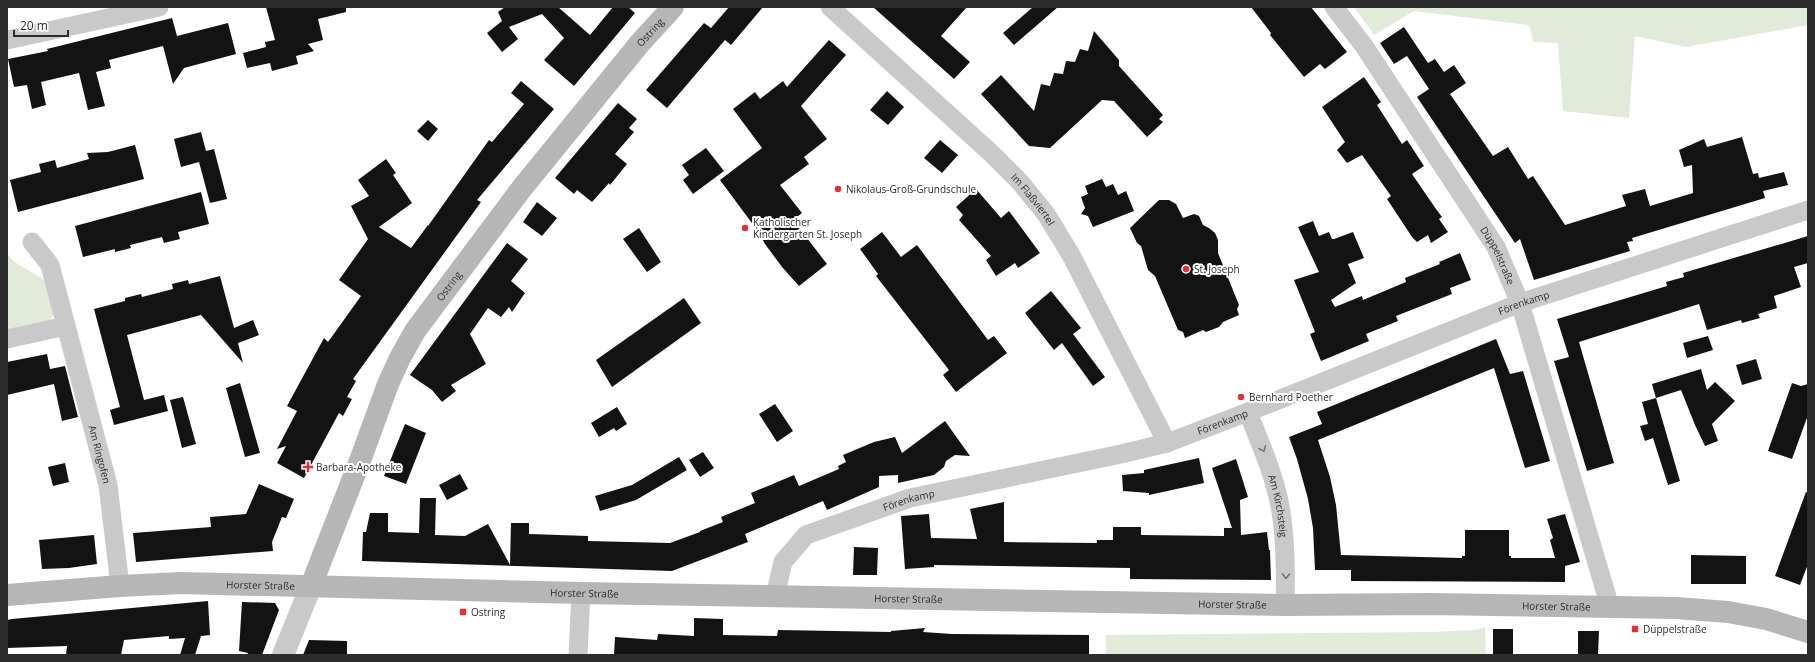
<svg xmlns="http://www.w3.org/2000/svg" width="1815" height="662" font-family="'Open Sans',sans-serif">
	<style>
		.green { fill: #e2ead9 }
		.building { fill: #131313 }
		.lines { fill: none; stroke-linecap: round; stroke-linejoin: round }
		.minor { stroke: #c9c9c9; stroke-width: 19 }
		.tertiary { stroke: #c9c9c9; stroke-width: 22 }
		.secondary { stroke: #b6b6b6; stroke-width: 22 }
		.oneway { stroke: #737373 }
		.poi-dot { fill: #e03138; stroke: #fff; stroke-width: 1.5 }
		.labels { text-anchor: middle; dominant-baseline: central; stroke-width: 4; stroke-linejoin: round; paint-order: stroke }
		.street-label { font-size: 10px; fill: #2c2c2c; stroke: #fff }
		.poi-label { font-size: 10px; fill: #2c2c2c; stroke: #fff; text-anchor: start }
	</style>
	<rect width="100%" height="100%" fill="#fff"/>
	<g class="green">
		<path d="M1354,7H1808V25L1686,47L1635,36L1629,118L1563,111L1558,43L1533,42L1529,25L1414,11L1374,35Z"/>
		<path d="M7,253L13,261L43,279L48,284L55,315L50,320L7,330Z"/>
		<path d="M1485,627L1486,655H1106V635L1432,632L1475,630Z"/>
	</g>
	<g class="building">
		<path d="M266,7H346V12L318,19L323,40L308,44L314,51L296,56L298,64L272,71L270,63L247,68L243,53L266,47L265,42L275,40Z"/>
		<path d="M505,7H558L590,35L613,7H628L635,13L574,86L544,60L564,38L542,14L509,27L518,39L502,52L487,33L502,21L498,12Z"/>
		<path d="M729,7H763L731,45L725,40L667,108L646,90L704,23L711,28Z"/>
		<path d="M873,7H967L941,36L970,62L954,79Z"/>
		<path d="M1033,7H1058L1014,45L1003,33Z"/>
		<path d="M1251,7H1311L1347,52L1325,69L1320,64L1304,77L1270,35L1271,33Z"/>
		<path d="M172,18L177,36L228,23L236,54L184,68L173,84L163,46L109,60L111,68L96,72L105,106L88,110L79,73L41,82L46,105L32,109L27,85L14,87L8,59L48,51L47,49Z"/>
		<path d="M1404,27L1428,63L1435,59L1444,72L1454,65L1466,83L1450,94L1493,156L1508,147L1528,179L1533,176L1565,225L1626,206L1622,195L1645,189L1650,206L1693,193L1692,165L1684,167L1679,150L1704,139L1707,147L1742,137L1753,174L1758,173L1759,178L1784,172L1788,185L1763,191L1765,198L1632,238L1633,241L1627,242L1630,251L1534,280L1520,239L1515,243L1417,97L1429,89L1407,56L1394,64L1380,43Z"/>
		<path d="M1094,31L1119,60V66L1163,115L1159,119L1163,122L1147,137L1114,101L1102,100L1050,148L1029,146L981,94L1001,75L1034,111L1041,84L1050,86L1054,73L1063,74L1066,61L1075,62L1080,49L1088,51Z"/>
		<path d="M829,40L846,55L801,106L827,139L804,157L809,164L780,185L802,213L793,220L827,264L799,286L782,267L765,244L757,230L720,180L762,148L733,109L755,92L760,99L783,81L787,87Z"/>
		<path d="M1364,77L1381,102L1377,105L1402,144L1407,140L1424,166L1412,174L1436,209L1442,217L1439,219L1448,232L1431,243L1428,235L1417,242L1412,237L1387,199L1391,196L1362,155L1347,163L1337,150L1345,142L1322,107Z"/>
		<path d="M521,81L554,109L477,200L481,202L353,379L356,381L347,397L352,399L343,416L339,413L304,478L277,463L286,446L277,449L297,411L287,406L324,338L328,342L361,296L339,280L368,239L351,206L369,196L358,180L386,159L396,173L393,175L412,203L379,227L411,248L428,225V226L489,140L492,142L524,104L511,93Z"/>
		<path d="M887,91L904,107L888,125L870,110Z"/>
		<path d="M618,103L637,119L629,128L634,132L615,154L627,164L610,185L609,183L592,202L577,190L574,194L555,178Z"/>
		<path d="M428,120L438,129L428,141L417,131Z"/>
		<path d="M201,132L206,151L214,149L227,199L210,203L199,162L181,167L174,139Z"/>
		<path d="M940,140L958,155L942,173L924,158Z"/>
		<path d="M135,145L144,179L18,212L10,180L41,172L39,164L55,160L57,168L89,159L87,153L108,152Z"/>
		<path d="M706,148L724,171L693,194L683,180L689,175L682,165Z"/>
		<path d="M1102,179L1106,187L1113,184L1118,195L1126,191L1134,211L1093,227L1088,216L1081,214L1085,208L1081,197L1088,194L1085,186Z"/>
		<path d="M976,189L1001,218L1009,211L1040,253L1018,268L1015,263L996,276L986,260L991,256L959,220L963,215L956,207Z"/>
		<path d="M201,192L209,224L178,232L180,239L164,243L162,237L130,245L131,248L115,252V249L83,257L75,226Z"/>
		<path d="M1159,200H1169L1176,204L1183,218L1194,214L1199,216L1203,225L1209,228L1215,233L1218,240V253L1239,305L1237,309L1239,315L1223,322L1219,327L1206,332L1203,330L1185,338L1183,332L1178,330L1155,276L1148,270L1141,246L1137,243L1130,228Z"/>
		<path d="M537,202L557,218L542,236L523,222Z"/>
		<path d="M1313,221L1319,236L1329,232L1332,239H1334L1353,232L1364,258L1348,264L1356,283L1331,300L1335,307L1362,296L1363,300L1406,282L1405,278L1440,264L1439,262L1460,253L1471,280L1450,288L1452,294L1396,316L1398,321L1366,334L1369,341L1321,361L1310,334L1315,332L1294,280L1319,272L1298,227Z"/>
		<path d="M639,228L661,262L647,272L623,239Z"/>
		<path d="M882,232L901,257L917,245L988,340L994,336L1007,353L956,392L943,375L949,370L876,276L878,274L860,249Z"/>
		<path d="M1808,236V263L1794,267L1801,287L1774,296L1777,308L1758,314L1760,318L1742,323L1741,320L1707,330L1699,304L1579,342L1614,463L1587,471L1554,361L1569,357L1557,319L1667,286L1666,282L1684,277L1683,273Z"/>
		<path d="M507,243L528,259L511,281L525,293L512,312L509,307L501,317L488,308L470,334L486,364L451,385L456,391L442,402L432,390L410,375Z"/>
		<path d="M220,276L234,328L253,320L259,335L238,343L243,363L201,315L127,335L144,400L164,395L168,411L114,425L110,410L120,407L94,309L125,301V298L141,294L142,297L173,289L172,284L188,280L189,284Z"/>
		<path d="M1051,291L1081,328L1073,334L1105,377L1093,386L1062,343L1054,350L1025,313Z"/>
		<path d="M684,298L701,323L612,387L596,360Z"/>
		<path d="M1708,336L1713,350L1687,358L1683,343Z"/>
		<path d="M1496,339L1510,374L1523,371L1550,461L1525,468L1494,368L1318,440L1330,477L1336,505L1341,555L1462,558V556H1465V530H1509V556H1511V558H1555L1550,540L1553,538L1547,519L1565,514L1580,562L1565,566V582L1351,581V570H1315L1313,528L1308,499L1297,459L1289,437L1322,424L1317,412Z"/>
		<path d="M47,354L50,369L65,366L78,417L62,421L54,384L7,395V362Z"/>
		<path d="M1756,359L1762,379L1742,385L1736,365Z"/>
		<path d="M1701,369L1707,390L1715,382L1735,401L1712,424L1718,441L1705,446L1695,425L1681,390L1656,398L1652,384Z"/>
		<path d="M240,383L260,453L245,457L226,388Z"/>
		<path d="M1792,383L1801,386L1808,384V415L1792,459L1768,451Z"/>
		<path d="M183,397L196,444L182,448L170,400Z"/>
		<path d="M1656,398L1680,481L1668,485L1653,438L1645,441L1640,426L1648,424L1642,402Z"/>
		<path d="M775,404L793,431L777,442L759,414Z"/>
		<path d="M617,407L627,424L616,431L614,428L599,437L591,423Z"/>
		<path d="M945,421L970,456L955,455L946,461L944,467L934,475L898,483V475L879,476V487L827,510L823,501L745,534L748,542L672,571L362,561L363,532H366L370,513H388V532L419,533L420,498H436L435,535L465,536L488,524L510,565L511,523H529V534L588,536V541L670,543L700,532V531L723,522L721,517L755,503L751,493L794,475L799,486L839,469L838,466L846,462L843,455L874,442L895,437L902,453Z"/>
		<path d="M405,424L426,433L406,484L384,476Z"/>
		<path d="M703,452L714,468L700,477L689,460Z"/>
		<path d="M679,457L687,470L636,500L600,511L595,496L632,485Z"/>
		<path d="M1199,458L1204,483L1149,495V493L1123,491L1122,475L1144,473V470Z"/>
		<path d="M1236,459L1248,497L1240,500L1241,535L1267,532L1269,550H1270L1271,580L1130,579V568L934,565V567L905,569L901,516L929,514L931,538L977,539L970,509L1004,502V542L1097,543V540H1113V527H1141V535L1224,536V528H1232L1212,468Z"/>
		<path d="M65,463L69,482L53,486L48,467Z"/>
		<path d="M460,474L468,489L447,500L439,485Z"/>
		<path d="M259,484L294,499L286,518L282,517L272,542L273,551L136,562L133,533L211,527L210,517L246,514Z"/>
		<path d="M1806,492L1808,493V564L1800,585L1775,576Z"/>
		<path d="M94,535L97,564L69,568L42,569L39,540Z"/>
		<path d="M854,547L878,548L877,575H853Z"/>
		<path d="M1691,555L1746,556V584H1691Z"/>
		<path d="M208,601L210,635L201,636L195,655H180L185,638L169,639V636L124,640L121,655H66L67,646L7,648V620L12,619Z"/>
		<path d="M242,602L275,603L279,610L262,655H247L248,653L239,651Z"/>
		<path d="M694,618L723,619V635L777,636L778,630L891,632V631L925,628L923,632L952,634L1089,635V655H614L615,637L657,640L658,634L694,636Z"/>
		<rect x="1493" y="629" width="20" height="26"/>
		<path d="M1578,631H1599L1598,655H1578Z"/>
		<path d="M309,640L347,641V655H303Z"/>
	</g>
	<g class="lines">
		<g class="minor">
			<path id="s1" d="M830,7L991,153L1020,182L1046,214L1071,255L1167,443"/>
			<path id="s2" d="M1334,7L1364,46L1496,247L1520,303L1610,607"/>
			<path d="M7,40L159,7"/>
			<path id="s3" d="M32,242L50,265L108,485L120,586"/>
			<path d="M7,339L66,326"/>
			<path id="s4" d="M1248,412C1260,443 1274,474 1280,506C1286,539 1286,571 1285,605"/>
			<path id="s5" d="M775,596L783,562L806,535L910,498L1121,454L1167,443L1248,412L1520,303L1808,210"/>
			<path d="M578,655L581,593"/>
		</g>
		<path class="tertiary" d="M283,655L311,586"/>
		<g class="secondary">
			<path id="s6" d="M311,586L361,458L388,384L400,358L415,331L522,188L640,43L673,7"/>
			<path id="s7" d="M7,595L120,586L181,583L581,593L1285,605L1431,604L1676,608L1728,612L1766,619L1808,632"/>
		</g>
	</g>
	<defs><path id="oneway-chevron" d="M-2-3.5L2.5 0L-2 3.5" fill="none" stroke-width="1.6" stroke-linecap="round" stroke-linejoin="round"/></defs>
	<g class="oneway">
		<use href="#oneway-chevron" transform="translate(1263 449) rotate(68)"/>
		<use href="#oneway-chevron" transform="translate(1286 576) rotate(91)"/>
	</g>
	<g class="poi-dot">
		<circle cx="838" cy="189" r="4"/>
		<circle cx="745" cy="228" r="4"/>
		<circle cx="1186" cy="269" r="4"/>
		<circle cx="1241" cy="397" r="4"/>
		<path d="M306 461h4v4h4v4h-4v4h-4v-4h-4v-4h4z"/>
		<rect x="459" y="608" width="8" height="8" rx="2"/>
		<rect x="1631" y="625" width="8" height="8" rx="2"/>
	</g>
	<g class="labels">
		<g class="street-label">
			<text stroke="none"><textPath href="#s6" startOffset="656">Ostring</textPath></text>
			<text stroke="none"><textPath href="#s1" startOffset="280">Im Flaßviertel</textPath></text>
			<text stroke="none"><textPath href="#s2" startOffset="298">Düppelstraße</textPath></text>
			<text stroke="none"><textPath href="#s6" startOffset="332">Ostring</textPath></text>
			<text stroke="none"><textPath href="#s5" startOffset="827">Förenkamp</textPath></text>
			<text stroke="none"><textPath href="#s5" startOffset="503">Förenkamp</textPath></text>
			<text stroke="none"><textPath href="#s3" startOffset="225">Am Ringofen</textPath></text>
			<text stroke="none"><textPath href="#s5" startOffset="179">Förenkamp</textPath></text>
			<text stroke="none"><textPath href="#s4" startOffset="99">Am Kirchsteig</textPath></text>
			<text stroke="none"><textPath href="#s7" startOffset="254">Horster Straße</textPath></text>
			<text stroke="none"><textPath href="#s7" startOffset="578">Horster Straße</textPath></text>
			<text stroke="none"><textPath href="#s7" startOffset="902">Horster Straße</textPath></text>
			<text stroke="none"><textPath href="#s7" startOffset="1226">Horster Straße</textPath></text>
			<text stroke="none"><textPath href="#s7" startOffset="1550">Horster Straße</textPath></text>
		</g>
		<g class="poi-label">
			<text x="846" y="189">Nikolaus-Groß-Grundschule</text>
			<text x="753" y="222">Katholischer<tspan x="753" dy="12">Kindergarten St. Joseph</tspan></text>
			<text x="1194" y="269">St. Joseph</text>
			<text x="1249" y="397">Bernhard Poether</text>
			<text x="316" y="467">Barbara-Apotheke</text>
			<text x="471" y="612">Ostring</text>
			<text x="1643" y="629">Düppelstraße</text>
		</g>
	</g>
	<rect width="1815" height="662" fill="none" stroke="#2c2c2c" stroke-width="16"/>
	<path d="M14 30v6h54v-6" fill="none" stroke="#2c2c2c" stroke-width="2"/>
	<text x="20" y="30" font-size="12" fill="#2c2c2c" stroke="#ffffff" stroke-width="3" paint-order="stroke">20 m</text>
</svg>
